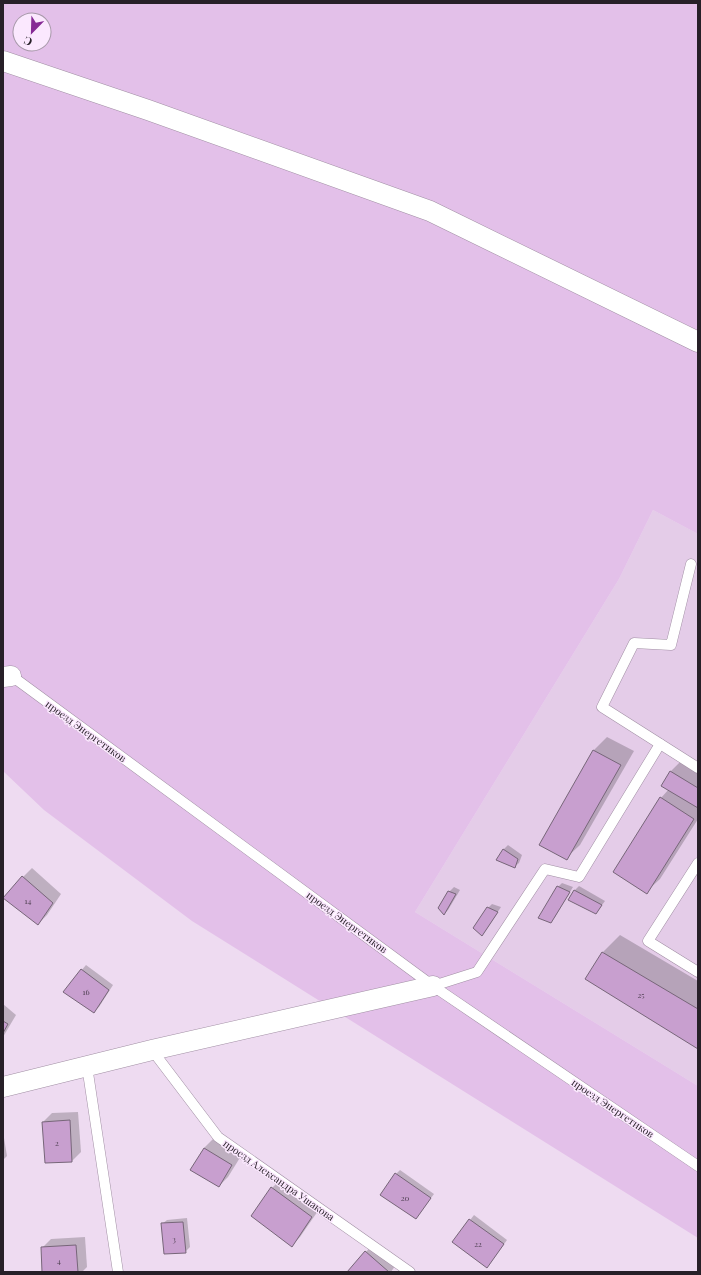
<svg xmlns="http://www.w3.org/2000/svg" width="701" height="1275" font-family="'Playfair Display',serif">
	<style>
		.built { fill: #e4cce8 }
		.green { fill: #e3c0e9; fill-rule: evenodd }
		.shadow { fill: #0003 }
		.building { fill: #c89fcf; stroke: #776679 }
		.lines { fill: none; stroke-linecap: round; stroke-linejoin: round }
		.service-casing { stroke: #a18fa4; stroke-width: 11 }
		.minor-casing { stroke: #a18fa4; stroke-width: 21 }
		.service { stroke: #fff; stroke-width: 10 }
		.minor { stroke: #fff; stroke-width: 20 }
		.labels { text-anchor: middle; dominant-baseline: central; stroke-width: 3; stroke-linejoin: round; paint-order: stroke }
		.number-label { font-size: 8px; fill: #4f4052 }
		.street-label { font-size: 10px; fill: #272028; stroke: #fbe8fe }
	</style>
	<rect width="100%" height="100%" fill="#eedbf1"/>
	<path class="built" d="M653,510L698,534V1086L415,912L619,579Z"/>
	<path class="green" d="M3,3H698V534L653,510L619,579L415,912L698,1086V1238L192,921L44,810L3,771ZM20,20H44V44H20Z"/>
	<g class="shadow">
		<path d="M607,737L634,751L580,845L566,858L540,844L594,750Z"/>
		<path d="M680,762L698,774V819L660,879L646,892L661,798L669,789L671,771Z"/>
		<path d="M508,845L522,855L519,863L514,867L497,860L504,849Z"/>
		<path d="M32,868L61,894L47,915L38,924L23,877Z"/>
		<path d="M562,883L573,887L555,917L550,922L558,887Z"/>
		<path d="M579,886L605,901L596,913L574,891Z"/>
		<path d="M454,887L460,890L448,910L444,914L449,892Z"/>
		<path d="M492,904L501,907L486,930L482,934L488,908Z"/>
		<path d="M620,935L698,981V1047L603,952Z"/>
		<path d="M86,965L113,985L99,1007L94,1011L64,991Z"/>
		<path d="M3,1004L16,1015L3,1037Z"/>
		<path d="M78,1112L81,1152L72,1161L43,1122L52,1113Z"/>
		<path d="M3,1132L7,1156L3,1160Z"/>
		<path d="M213,1139L241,1156L228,1177L219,1186L204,1148Z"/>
		<path d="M400,1170L434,1194L416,1218L396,1174Z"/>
		<path d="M281,1179L320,1208L300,1237L291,1246L272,1188Z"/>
		<path d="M474,1215L507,1240L491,1262L453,1242Z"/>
		<path d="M187,1218L190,1247L185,1252L162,1224L167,1220Z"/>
		<path d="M85,1237L87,1267L82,1272H43L42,1248L51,1239Z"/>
		<path d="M374,1243L397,1263L391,1272H348Z"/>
	</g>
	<g class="building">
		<path d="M593,750L621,765L567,860L539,845Z"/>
		<path d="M670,771L698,788V808L661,786Z"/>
		<path d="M660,797L694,819L647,894L613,872Z"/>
		<path d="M503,849L518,859L515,868L496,860Z"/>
		<path d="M22,876L53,903L38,925L3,898Z"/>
		<path d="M557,886L570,892L551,923L538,918Z"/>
		<path d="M574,890L602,905L596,914L568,900Z"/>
		<path d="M448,891L456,894L444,915L438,908Z"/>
		<path d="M487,907L498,912L482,936L473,928Z"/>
		<path d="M602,952L698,1009V1049L585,979Z"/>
		<path d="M81,969L109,990L94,1013L63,992Z"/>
		<path d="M3,1021L8,1024L3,1033Z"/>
		<path d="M70,1120L72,1162L45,1163L42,1122Z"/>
		<path d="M204,1148L232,1165L219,1187L190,1170Z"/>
		<path d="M395,1173L431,1198L416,1219L380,1195Z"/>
		<path d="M271,1187L312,1217L292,1247L251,1216Z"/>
		<path d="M469,1219L504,1244L487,1268L452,1242Z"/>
		<path d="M183,1222L186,1253L164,1254L161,1223Z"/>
		<path d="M76,1245L78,1272H42L41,1247Z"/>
		<path d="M365,1251L389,1272H347Z"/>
	</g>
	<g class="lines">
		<g class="service-casing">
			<g id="service">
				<path d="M691,564L671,645L634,643L602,707L698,768"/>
				<path d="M9,674L433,986L698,1166"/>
				<path d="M698,863L648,941L698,972"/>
				<path d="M433,986L477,972L545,869L579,877L660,744"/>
				<path d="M152,1050L218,1137L410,1272"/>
				<path d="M87,1066L118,1272"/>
			</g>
		</g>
		<g class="minor-casing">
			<g id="minor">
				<path d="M3,61L148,110L430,211L698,342"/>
				<path d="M3,677L11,676"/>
				<path d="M3,1087L152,1050L433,986"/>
			</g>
		</g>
		<use href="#service" class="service"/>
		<use href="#minor" class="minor"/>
	</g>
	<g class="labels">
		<g class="number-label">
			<text x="28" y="900">14</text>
			<text x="86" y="991">16</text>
			<text x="641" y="994">25</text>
			<text x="57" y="1142">2</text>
			<text x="405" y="1197">20</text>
			<text x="174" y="1238">3</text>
			<text x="478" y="1243">22</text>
			<text x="59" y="1260">4</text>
		</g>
		<g class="street-label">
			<text transform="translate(86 731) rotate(36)">проезд Энергетиков</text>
			<text transform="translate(347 922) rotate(36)">проезд Энергетиков</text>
			<text transform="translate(613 1108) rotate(34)">проезд Энергетиков</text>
			<text transform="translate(279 1180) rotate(35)">проезд Александра Ушакова</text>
		</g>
	</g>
	<rect width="701" height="1275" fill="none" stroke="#272028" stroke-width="8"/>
	<g transform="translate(32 32) rotate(203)"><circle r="19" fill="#fbe8fe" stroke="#a698a8"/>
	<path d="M0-3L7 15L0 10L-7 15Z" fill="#862995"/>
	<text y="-6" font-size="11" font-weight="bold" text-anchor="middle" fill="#272028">С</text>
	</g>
</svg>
